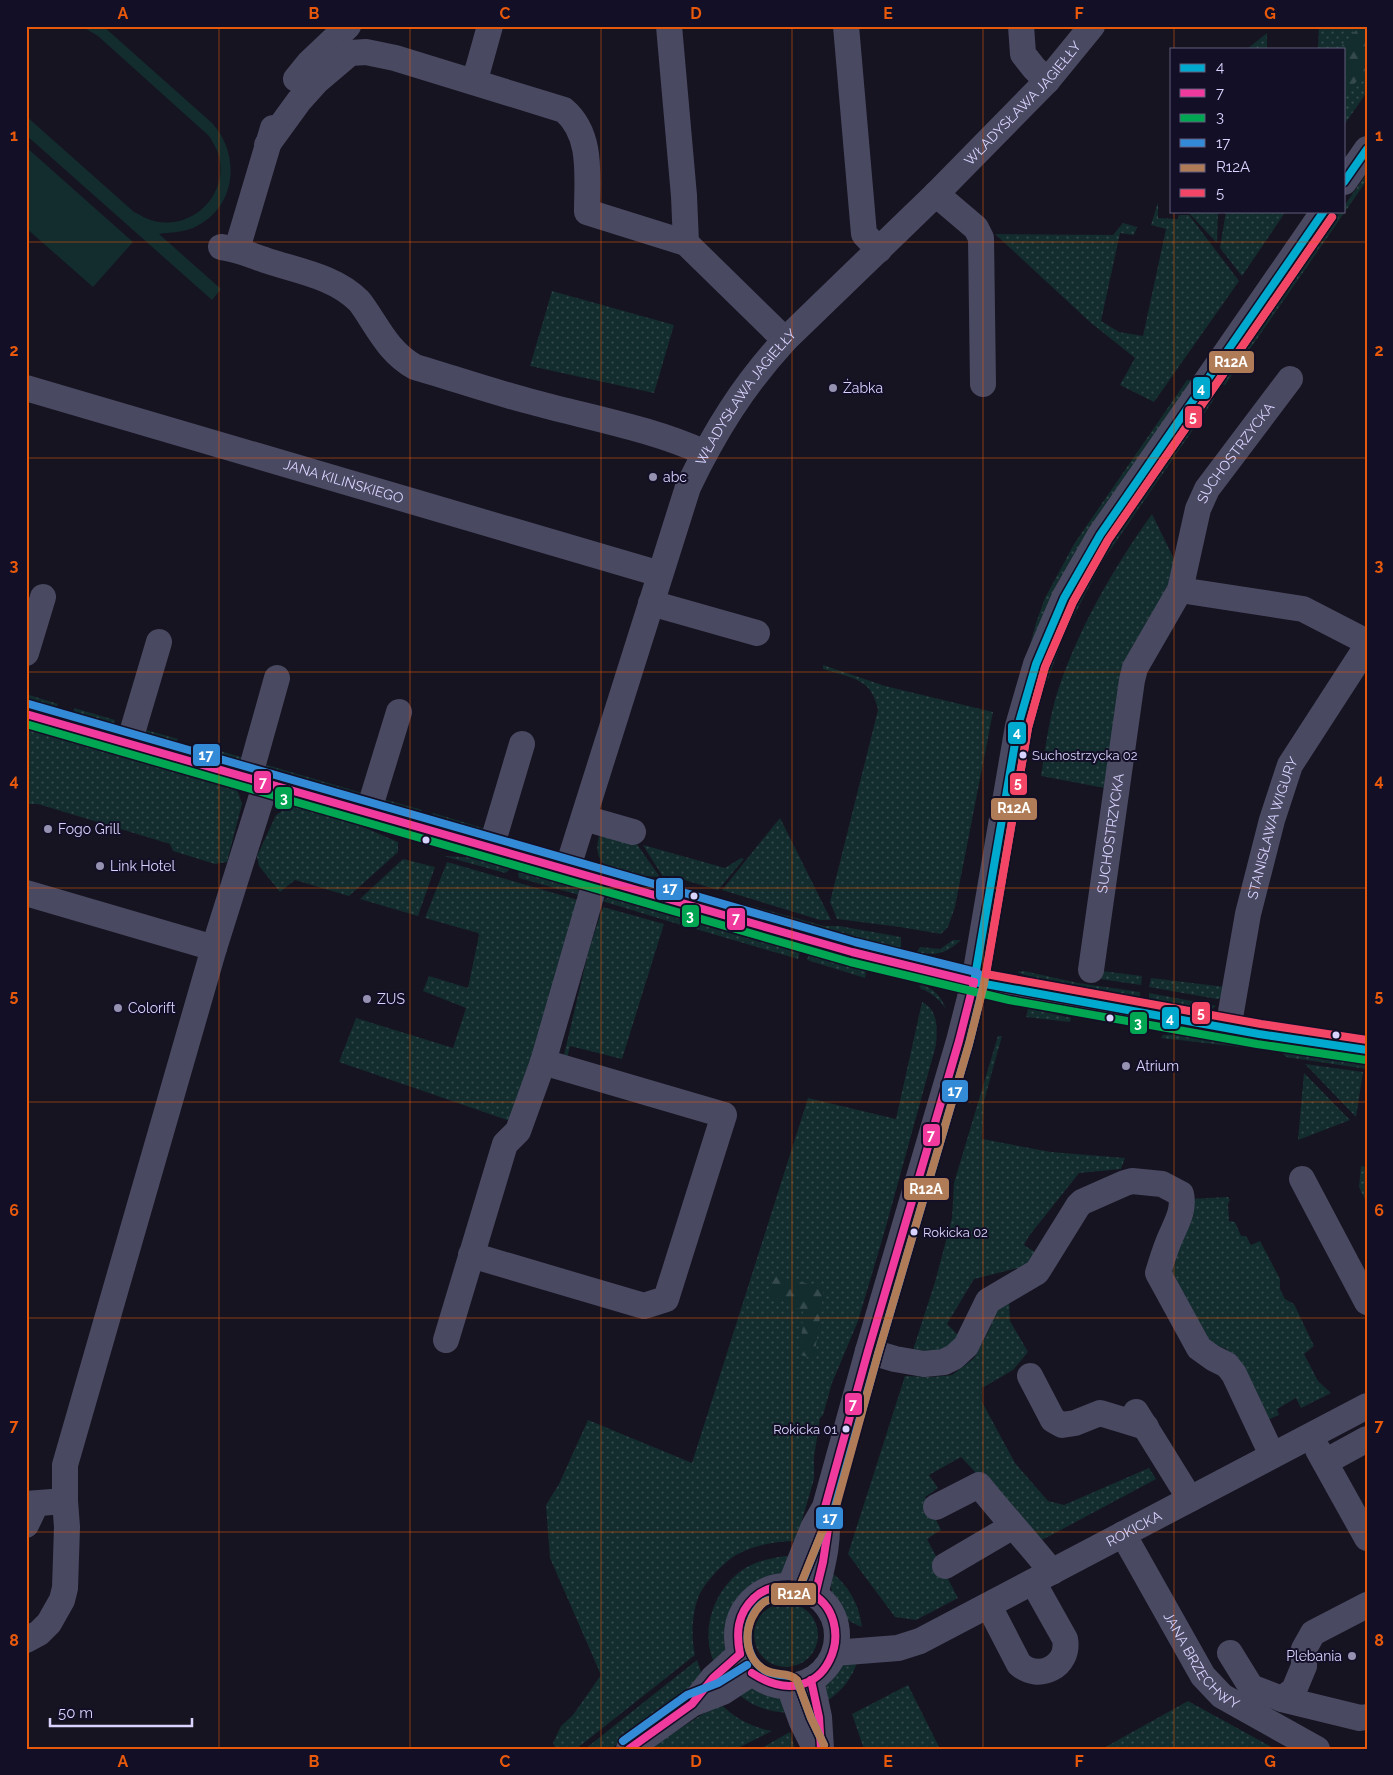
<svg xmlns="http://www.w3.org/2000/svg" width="1393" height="1775" font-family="Raleway,sans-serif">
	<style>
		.grass { fill: url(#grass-dots) }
		.forest { fill: url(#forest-firs) }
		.garden { fill: #132c2d }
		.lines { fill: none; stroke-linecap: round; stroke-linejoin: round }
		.minor { stroke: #4a4962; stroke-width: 26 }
		.major { stroke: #5e5373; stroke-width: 28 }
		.bus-1-casing { stroke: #130f26; stroke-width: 11 }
		.bus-2-casing { stroke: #130f26; stroke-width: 11 }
		.bus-3-casing { stroke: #130f26; stroke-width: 11 }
		.bus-4-casing { stroke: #130f26; stroke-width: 11 }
		.bus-5-casing { stroke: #130f26; stroke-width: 11 }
		.bus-6-casing { stroke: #130f26; stroke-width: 11 }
		.bus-1 { stroke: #00a9ce; stroke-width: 8 }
		.bus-2 { stroke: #f13a9d; stroke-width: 8 }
		.bus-3 { stroke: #00a651; stroke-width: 8 }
		.bus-4 { stroke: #338bd7; stroke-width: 8 }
		.bus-5 { stroke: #b07c57; stroke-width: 8 }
		.bus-6 { stroke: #f34667; stroke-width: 8 }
		.grid { fill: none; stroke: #e8590c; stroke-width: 1; stroke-opacity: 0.55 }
		.poi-dot { fill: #9591b1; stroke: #130f26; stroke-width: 2 }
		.bus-dot { fill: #d9d4ff; stroke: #130f26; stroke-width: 2 }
		.labels { text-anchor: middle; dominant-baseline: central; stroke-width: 4; stroke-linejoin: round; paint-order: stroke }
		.bus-label { font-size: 13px; fill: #d9d4ff; stroke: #130f26; text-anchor: start }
		.street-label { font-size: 14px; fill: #d9d4ff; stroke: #130f26 }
		.poi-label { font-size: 14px; fill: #d9d4ff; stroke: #130f26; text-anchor: start }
		.line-badge { stroke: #130f26; stroke-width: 2 }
		.badge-label { font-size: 14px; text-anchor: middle; font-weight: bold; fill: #fff }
		.neatline { fill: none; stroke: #e8590c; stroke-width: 2 }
		.grid-label { font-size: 16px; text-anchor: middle; font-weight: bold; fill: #e8590c }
	</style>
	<defs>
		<pattern id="grass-dots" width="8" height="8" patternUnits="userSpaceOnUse" patternTransform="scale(1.25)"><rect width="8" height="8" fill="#132c2d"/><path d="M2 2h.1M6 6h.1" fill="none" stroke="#354a4c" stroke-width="1.8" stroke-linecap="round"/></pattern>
		<pattern id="forest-firs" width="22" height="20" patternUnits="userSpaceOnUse" patternTransform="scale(1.25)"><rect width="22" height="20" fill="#132c2d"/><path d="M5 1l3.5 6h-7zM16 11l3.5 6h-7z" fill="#354a4c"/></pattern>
	</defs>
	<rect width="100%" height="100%" fill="#161421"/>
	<g class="grass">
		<path d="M1319,26H1367V92L1344,125V49H1318Z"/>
		<path d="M1267,33V49H1247Z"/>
		<path d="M1367,173V180L1225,385L1219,384L1340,211H1344V206Z"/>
		<path d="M1158,202V218L1178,219L1179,215H1189L1239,281L1154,402L1120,385L1135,358L1090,322L995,234L1113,235L1123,223L1137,227L1134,235L1120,233L1101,321L1119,332L1143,336L1166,229L1151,225Z"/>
		<path d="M1187,211H1218L1217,243Z"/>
		<path d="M1226,211H1286L1242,276L1220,248Z"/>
		<path d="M552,291L674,325L654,393L530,366Z"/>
		<path d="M1187,380H1194L1029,649L1036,623L1045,598L1074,544Z"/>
		<path d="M1213,394L1214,399L1102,562L1065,633L1041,698L1042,679L1061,631L1099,560Z"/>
		<path d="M1152,514L1175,561L1110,789L1041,776C1045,751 1048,725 1055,700C1075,634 1112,570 1152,514Z"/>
		<path d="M823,665L885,686L993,712L955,907L948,927L941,934L900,927L837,919L830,902L878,710C872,678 851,678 823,669Z"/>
		<path d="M26,694L58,704L56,708L26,700Z"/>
		<path d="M74,708L115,720L114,725L73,714Z"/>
		<path d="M26,725L233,787L238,792L242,804L227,862L215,864L173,851L170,844L38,804H26Z"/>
		<path d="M139,728L178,739L174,744L140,734Z"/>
		<path d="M213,749L248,759L246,765L211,753Z"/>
		<path d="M260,763L369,795V799L261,769Z"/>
		<path d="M380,798L422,810L421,814L381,804Z"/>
		<path d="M298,805L342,818L398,842V852L349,896L295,880L280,892L259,866L257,856L276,815L290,806Z"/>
		<path d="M433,813L489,830L486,835L432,818Z"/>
		<path d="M780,818L831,920H820L722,890Z"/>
		<path d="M600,833L636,843L660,877C631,875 586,875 600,833Z"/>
		<path d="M643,845L725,868L741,858L744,859L718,890L681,879L663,877Z"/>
		<path d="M444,856L479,858L512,868L505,873Z"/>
		<path d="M403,859L435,867L418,916L360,899Z"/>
		<path d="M447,862L578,900L516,1123L339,1062L356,1018L453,1048L466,1008L423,991L429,976L468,988L479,935L478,933L425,918Z"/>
		<path d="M520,869L578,887L579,895L519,878L518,874Z"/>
		<path d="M609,897L683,917L681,925L602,901Z"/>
		<path d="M748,905L824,926H839L901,937V948L822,934L785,923Z"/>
		<path d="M603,907L664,924L622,1059L570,1046L567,1058L564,1055L589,949Z"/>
		<path d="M692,920L800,951L798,959L689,927Z"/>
		<path d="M953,940H961C946,954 935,956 917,952L920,947L940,949Z"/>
		<path d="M809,954L863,969L866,972L865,978L807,960Z"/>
		<path d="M1094,970L1142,976L1141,985L1093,978Z"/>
		<path d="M1024,971L1078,983L1140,992V998L1038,980L1017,972Z"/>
		<path d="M1151,978L1225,987L1222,998L1217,999L1149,987Z"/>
		<path d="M922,985C935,989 941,997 946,1009C940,1000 931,992 921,989L919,986Z"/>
		<path d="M1149,993L1213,1005L1216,1006L1211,1010L1203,1012L1149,999Z"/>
		<path d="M922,1002C939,1011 937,1028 936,1045L885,1230L858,1321L832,1383L823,1415L820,1418L814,1457V1479L796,1541C776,1541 754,1545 736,1555C724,1562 703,1584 698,1598C692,1614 691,1638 695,1655L576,1749H556L553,1743L561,1726L573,1715L601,1675L550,1558L546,1505L559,1484L588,1420L692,1463L808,1098L896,1119Z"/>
		<path d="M1028,1008L1071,1018L1070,1022L1026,1017Z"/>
		<path d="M1182,1034L1255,1044L1258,1049L1161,1038L1163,1035Z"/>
		<path d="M998,1036H1002L984,1101L982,1139L1051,1152L1125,1158L1121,1169L1079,1173L1029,1236L1024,1245L1038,1254L1030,1265L974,1279L947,1324L961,1338L942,1352L913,1350L935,1282L952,1218L954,1183Z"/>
		<path d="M1278,1048L1367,1061V1069L1286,1057Z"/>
		<path d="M1305,1064L1363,1072L1356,1117Z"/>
		<path d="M1304,1073L1350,1120L1298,1140Z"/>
		<path d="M1361,1166L1367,1167V1203L1359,1187Z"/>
		<path d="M1228,1197L1230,1200L1228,1204L1229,1221L1235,1222L1241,1236H1246L1251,1245L1260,1241L1280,1279V1289L1285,1299L1294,1304L1314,1346L1304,1354L1318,1381L1331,1393L1301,1408L1296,1398L1277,1409L1279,1415L1265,1421L1226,1349L1203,1340L1166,1276L1190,1199Z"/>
		<path d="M1009,1298L1010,1321L1028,1352L1013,1370L982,1388V1402L1015,1463L1048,1501L1064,1505L1149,1468L1156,1479L1040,1541L961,1457L929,1475L938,1488L925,1497L941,1530L927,1539L958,1598L916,1620L895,1617L848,1554L905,1376L932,1377L952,1375L974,1358L991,1326L995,1306Z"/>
		<path d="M786,1556L795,1560L786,1572L756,1585L748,1591L741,1599L731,1620L729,1647L716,1667C699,1634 712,1592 742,1570C755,1561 771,1558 786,1556Z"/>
		<path d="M830,1571C848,1585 859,1603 862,1627C836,1618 830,1596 830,1571Z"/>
		<circle cx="786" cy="1635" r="32"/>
		<path d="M697,1660L703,1677L611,1749H585Z"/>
		<path d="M858,1660C852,1678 843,1690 827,1701C821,1670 831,1667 858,1660Z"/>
		<path d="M908,1685L940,1749H864L852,1714Z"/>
		<path d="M761,1686C776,1692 781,1699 789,1713C768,1712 750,1706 735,1691L746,1687Z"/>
		<path d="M1188,1701L1275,1749H1102Z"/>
		<path d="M720,1703C734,1718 751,1727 772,1731L736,1749H648Z"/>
		<path d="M790,1732L795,1749H760Z"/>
	</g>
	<g class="forest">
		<path d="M1360,26L1367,27V69L1344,96V49H1339Z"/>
		<path d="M773,1275L824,1288L814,1359L801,1355L803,1311L770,1295Z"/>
	</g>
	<g class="garden">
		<path d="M81,26H103L212,123C242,156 236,209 193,228C181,233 170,232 159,234L221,289L212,300L26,135V116L134,212C142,216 150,221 159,222C196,227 228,193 219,156C217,149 213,142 209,136L98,36Z"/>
		<path d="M26,147L133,242L93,287L26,228Z"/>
	</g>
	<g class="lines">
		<g class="minor">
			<path d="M669,26L684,196L686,243"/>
			<path d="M846,26L864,234L879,250"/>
			<path d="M1021,26L1023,54L1034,68L1047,81"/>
			<path d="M296,79L309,63L348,26"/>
			<path d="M472,81L478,69L490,26"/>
			<path d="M267,145L299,101L317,81L350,53L366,52L395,58L564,110C593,135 587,176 587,212L686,243L785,340"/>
			<path d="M1344,182L1367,149"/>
			<path d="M936,194L976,228L981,238L983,384"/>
			<path d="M221,247C239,249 249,255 265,260C297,271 334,276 359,301C364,307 368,314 372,320C384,339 395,356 415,367C456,379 496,393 536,403C591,418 653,429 705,453"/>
			<path d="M237,249L273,128"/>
			<path id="s1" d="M26,388L660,574"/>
			<path d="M1180,590L1303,609L1367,642"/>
			<path d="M651,603L757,633"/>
			<path d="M26,653L43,597"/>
			<path d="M129,743L159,642"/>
			<path d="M249,778L277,678"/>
			<path d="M368,813L399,712"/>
			<path d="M584,818L633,832"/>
			<path d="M491,848L522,744"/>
			<path id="s2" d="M567,870L688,487C715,431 743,386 785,340L936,194L1047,81L1092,26"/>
			<path d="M26,893L214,948"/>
			<path id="s3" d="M1091,970L1132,680L1135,668L1180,590L1198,509L1207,489L1290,379"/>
			<path id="s4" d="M1228,1029L1248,914L1272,820L1290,765L1367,646"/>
			<path d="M1302,1179L1367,1302"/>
			<path d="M471,1255L644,1306L666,1299L724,1115L543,1062"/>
			<path d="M446,1340L505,1144L518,1131L543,1062L596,879"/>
			<path d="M868,1351L895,1359L924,1364L944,1362L954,1357L966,1346L988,1301L1037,1272L1078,1206L1082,1202L1125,1183L1132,1181L1162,1184L1181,1194C1185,1212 1174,1227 1168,1243C1164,1253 1161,1263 1158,1273L1199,1348L1213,1358L1227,1365L1234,1374L1272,1455"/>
			<path d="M1030,1376L1053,1420L1062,1425L1075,1423L1100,1413L1146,1427"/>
			<path d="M1136,1412L1190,1499"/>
			<path d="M1318,1450L1367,1538"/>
			<path d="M1325,1462L1367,1439"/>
			<path d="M26,1504L65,1501"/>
			<path d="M936,1507L979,1485C1003,1515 1028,1542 1052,1572"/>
			<path d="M26,1525L36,1504"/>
			<path id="s5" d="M1123,1534L1203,1676L1222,1696L1317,1749"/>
			<path d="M945,1566L1013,1526"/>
			<path d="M790,1586L813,1528L825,1507L868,1351L959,1041L974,982L1018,726L1036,664L1064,598L1100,535L1324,211"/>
			<circle cx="787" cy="1636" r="50"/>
			<path d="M815,1595C822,1567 830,1540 826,1512"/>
			<path d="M989,1606L1019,1664C1039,1682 1070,1666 1065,1639L1033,1582"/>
			<path d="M26,1640L39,1633L49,1623L62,1600L65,1588L67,1527L65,1501V1465L214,948L266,783"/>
			<path id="s6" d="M834,1653L898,1648L920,1641L1367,1406"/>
			<path d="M1230,1653L1251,1687L1282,1699L1294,1690L1304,1666V1649L1313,1633L1367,1605"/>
			<path d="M811,1680L819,1717L821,1749"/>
			<path d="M789,1686L802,1722L815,1748"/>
			<path d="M1282,1699L1360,1718L1367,1717"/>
			<path d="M694,1702L713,1678L740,1654"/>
			<path d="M629,1749L692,1704L723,1692L752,1673"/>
		</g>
		<path class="major" d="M26,714L852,952L1011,990L1259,1034L1367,1050"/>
		<g class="bus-1-casing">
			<g id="bus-1">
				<path d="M1344,182L1367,149"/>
				<path d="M974,982L1018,726L1036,664L1064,598L1100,535L1324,211"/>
				<path d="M974,982L1259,1034L1367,1050"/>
			</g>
		</g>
		<g class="bus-2-casing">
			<g id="bus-2">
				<path d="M26,714L852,952L974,982"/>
				<path d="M815,1595L823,1562L828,1529L825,1507L868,1351L959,1041L974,982"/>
				<path d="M740,1654C736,1633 737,1614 754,1598C764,1588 780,1585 793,1586C798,1587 803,1590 808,1592C864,1617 828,1722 752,1673"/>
				<path d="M811,1680L819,1717L821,1749"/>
				<path d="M629,1749L692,1704L713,1678L740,1654"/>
			</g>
		</g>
		<g class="bus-3-casing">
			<path id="bus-3" d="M26,724L850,962L1009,1000L1257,1044L1366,1060"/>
		</g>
		<g class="bus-4-casing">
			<g id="bus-4">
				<path d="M29,704L855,942L976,972L982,976L984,983L969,1044L878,1354L834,1510L822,1532L798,1592C789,1600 775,1595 764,1602C743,1617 741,1655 764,1670C772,1675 781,1675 790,1676"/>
				<path d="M798,1683L811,1718L824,1745"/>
				<path d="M623,1741L687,1695L718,1683L747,1665"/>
			</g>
		</g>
		<g class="bus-5-casing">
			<path id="bus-5" d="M824,1745L811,1718L797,1680C789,1672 775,1676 765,1670C741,1656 743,1620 763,1603C773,1595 789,1601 798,1591L822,1532L835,1510L878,1354L969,1044L984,984L1028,728L1045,667L1073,602L1108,540L1332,217"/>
		</g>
		<g class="bus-6-casing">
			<path id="bus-6" d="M1332,217L1108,540L1073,602L1045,667L1028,728L986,974L1261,1024L1367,1040"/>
		</g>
		<use href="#bus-1" class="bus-1"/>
		<use href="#bus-2" class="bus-2"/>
		<use href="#bus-3" class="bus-3"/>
		<use href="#bus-4" class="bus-4"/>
		<use href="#bus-5" class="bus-5"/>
		<use href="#bus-6" class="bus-6"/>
	</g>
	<path class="grid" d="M219,26V1749M410,26V1749M601,26V1749M792,26V1749M983,26V1749M1174,26V49M1174,211V1749M26,242H1367M26,458H1367M26,672H1367M26,888H1367M26,1102H1367M26,1318H1367M26,1532H1367"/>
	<g class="poi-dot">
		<circle cx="833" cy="388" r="5"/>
		<circle cx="653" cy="477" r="5"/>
		<circle cx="48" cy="829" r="5"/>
		<circle cx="100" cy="866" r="5"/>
		<circle cx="367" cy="999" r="5"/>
		<circle cx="118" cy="1008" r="5"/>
		<circle cx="1126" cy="1066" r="5"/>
		<circle cx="1352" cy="1656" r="5"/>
	</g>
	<g class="bus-dot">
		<circle cx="1023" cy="755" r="4.5"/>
		<circle cx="426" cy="840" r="4.5"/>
		<circle cx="694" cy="896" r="4.5"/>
		<circle cx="1110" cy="1018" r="4.5"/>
		<circle cx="1336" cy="1035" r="4.5"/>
		<circle cx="914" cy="1232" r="4.5"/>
		<circle cx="846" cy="1429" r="4.5"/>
	</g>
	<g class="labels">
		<g class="bus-label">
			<text x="1032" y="755">Suchostrzycka 02</text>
			<text x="923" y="1232">Rokicka 02</text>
			<text x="837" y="1429" text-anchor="end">Rokicka 01</text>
		</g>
		<g class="street-label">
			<text stroke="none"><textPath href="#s2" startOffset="914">WŁADYSŁAWA JAGIEŁŁY</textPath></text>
			<text stroke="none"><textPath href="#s2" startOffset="509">WŁADYSŁAWA JAGIEŁŁY</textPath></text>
			<text stroke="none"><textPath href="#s3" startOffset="546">SUCHOSTRZYCKA</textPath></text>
			<text stroke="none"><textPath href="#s1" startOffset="331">JANA KILIŃSKIEGO</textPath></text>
			<text stroke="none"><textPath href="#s4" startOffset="206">STANISŁAWA WIGURY</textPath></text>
			<text stroke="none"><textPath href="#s3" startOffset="138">SUCHOSTRZYCKA</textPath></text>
			<text stroke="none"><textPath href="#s6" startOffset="329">ROKICKA</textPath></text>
			<text stroke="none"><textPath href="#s5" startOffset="150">JANA BRZECHWY</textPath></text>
		</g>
		<g class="poi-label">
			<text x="843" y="388">Żabka</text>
			<text x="663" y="477">abc</text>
			<text x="58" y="829">Fogo Grill</text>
			<text x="110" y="866">Link Hotel</text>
			<text x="377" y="999">ZUS</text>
			<text x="128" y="1008">Colorift</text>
			<text x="1136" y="1066">Atrium</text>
			<text x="1342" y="1656" text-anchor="end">Plebania</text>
		</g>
	</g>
	<g class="line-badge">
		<rect x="1208" y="350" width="47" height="24" rx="5" fill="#b07c57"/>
		<rect x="1192" y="376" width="19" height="24" rx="5" fill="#00a9ce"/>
		<rect x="1184" y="405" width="19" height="24" rx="5" fill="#f34667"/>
		<rect x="1007" y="721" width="20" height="24" rx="5" fill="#00a9ce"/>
		<rect x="192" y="743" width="29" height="24" rx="5" fill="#338bd7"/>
		<rect x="253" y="770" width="19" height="24" rx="5" fill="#f13a9d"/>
		<rect x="1009" y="772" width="19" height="24" rx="5" fill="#f34667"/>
		<rect x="274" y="786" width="19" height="24" rx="5" fill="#00a651"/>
		<rect x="990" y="797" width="48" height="24" rx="5" fill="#b07c57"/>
		<rect x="655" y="877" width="29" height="24" rx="5" fill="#338bd7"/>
		<rect x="681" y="904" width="19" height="24" rx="5" fill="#00a651"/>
		<rect x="726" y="907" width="20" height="24" rx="5" fill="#f13a9d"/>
		<rect x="1191" y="1001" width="20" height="24" rx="5" fill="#f34667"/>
		<rect x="1161" y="1006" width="19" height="24" rx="5" fill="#00a9ce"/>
		<rect x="1129" y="1011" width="19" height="24" rx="5" fill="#00a651"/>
		<rect x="941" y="1079" width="28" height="24" rx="5" fill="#338bd7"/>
		<rect x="922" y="1123" width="19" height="24" rx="5" fill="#f13a9d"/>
		<rect x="903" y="1177" width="47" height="24" rx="5" fill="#b07c57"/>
		<rect x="844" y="1392" width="19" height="24" rx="5" fill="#f13a9d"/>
		<rect x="815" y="1506" width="29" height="24" rx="5" fill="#338bd7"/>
		<rect x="770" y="1582" width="47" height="24" rx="5" fill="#b07c57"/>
	</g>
	<g class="badge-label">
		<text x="1231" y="367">R12A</text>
		<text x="1201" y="393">4</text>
		<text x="1193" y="422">5</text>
		<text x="1017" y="737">4</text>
		<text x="206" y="760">17</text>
		<text x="263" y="787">7</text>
		<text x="1018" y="788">5</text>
		<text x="284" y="803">3</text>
		<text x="1014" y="813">R12A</text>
		<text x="670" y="893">17</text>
		<text x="690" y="921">3</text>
		<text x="736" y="923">7</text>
		<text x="1201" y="1018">5</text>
		<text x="1170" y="1023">4</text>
		<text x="1138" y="1028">3</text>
		<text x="955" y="1096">17</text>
		<text x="931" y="1140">7</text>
		<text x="926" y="1194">R12A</text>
		<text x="853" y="1409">7</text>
		<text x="830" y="1523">17</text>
		<text x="794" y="1599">R12A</text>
	</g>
	<rect width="1393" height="1775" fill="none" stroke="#130f26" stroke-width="55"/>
	<rect x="1170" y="48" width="175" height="165" fill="#130f26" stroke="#625e7d"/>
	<rect x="1180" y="64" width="25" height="8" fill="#00a9ce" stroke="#625e7d"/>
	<text x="1216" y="72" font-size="15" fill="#d9d4ff">4</text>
	<rect x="1180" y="89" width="25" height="8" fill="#f13a9d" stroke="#625e7d"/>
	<text x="1216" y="98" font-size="15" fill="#d9d4ff">7</text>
	<rect x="1180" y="114" width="25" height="8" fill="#00a651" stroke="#625e7d"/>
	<text x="1216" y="122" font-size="15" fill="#d9d4ff">3</text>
	<rect x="1180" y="139" width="25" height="8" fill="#338bd7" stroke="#625e7d"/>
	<text x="1216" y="148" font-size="15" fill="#d9d4ff">17</text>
	<rect x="1180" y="164" width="25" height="8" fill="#b07c57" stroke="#625e7d"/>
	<text x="1216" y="172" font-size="15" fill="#d9d4ff">R12A</text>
	<rect x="1180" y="189" width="25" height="8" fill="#f34667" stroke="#625e7d"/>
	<text x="1216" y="198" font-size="15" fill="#d9d4ff">5</text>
	<path d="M50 1718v8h142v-8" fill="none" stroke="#d9d4ff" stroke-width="2.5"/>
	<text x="58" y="1718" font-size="15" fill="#d9d4ff" stroke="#130f26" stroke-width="4" paint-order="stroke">50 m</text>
	<rect x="28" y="28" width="1338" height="1720" class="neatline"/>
	<g class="grid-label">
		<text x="123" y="19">A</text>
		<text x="314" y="19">B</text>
		<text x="505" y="19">C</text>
		<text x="696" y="19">D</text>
		<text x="888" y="19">E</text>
		<text x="1079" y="19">F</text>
		<text x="1270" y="19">G</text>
		<text x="14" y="141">1</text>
		<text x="1379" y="141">1</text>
		<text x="14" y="356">2</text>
		<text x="1379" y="356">2</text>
		<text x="14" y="571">3</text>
		<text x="1379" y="571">3</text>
		<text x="14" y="786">4</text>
		<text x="1379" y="786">4</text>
		<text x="14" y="1001">5</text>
		<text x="1379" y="1001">5</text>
		<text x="14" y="1216">6</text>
		<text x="1379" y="1216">6</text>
		<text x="14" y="1431">7</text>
		<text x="1379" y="1431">7</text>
		<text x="14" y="1646">8</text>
		<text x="1379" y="1646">8</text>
		<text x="123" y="1767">A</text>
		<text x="314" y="1767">B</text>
		<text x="505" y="1767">C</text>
		<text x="696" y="1767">D</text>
		<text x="888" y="1767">E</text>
		<text x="1079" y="1767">F</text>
		<text x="1270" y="1767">G</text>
	</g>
</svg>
